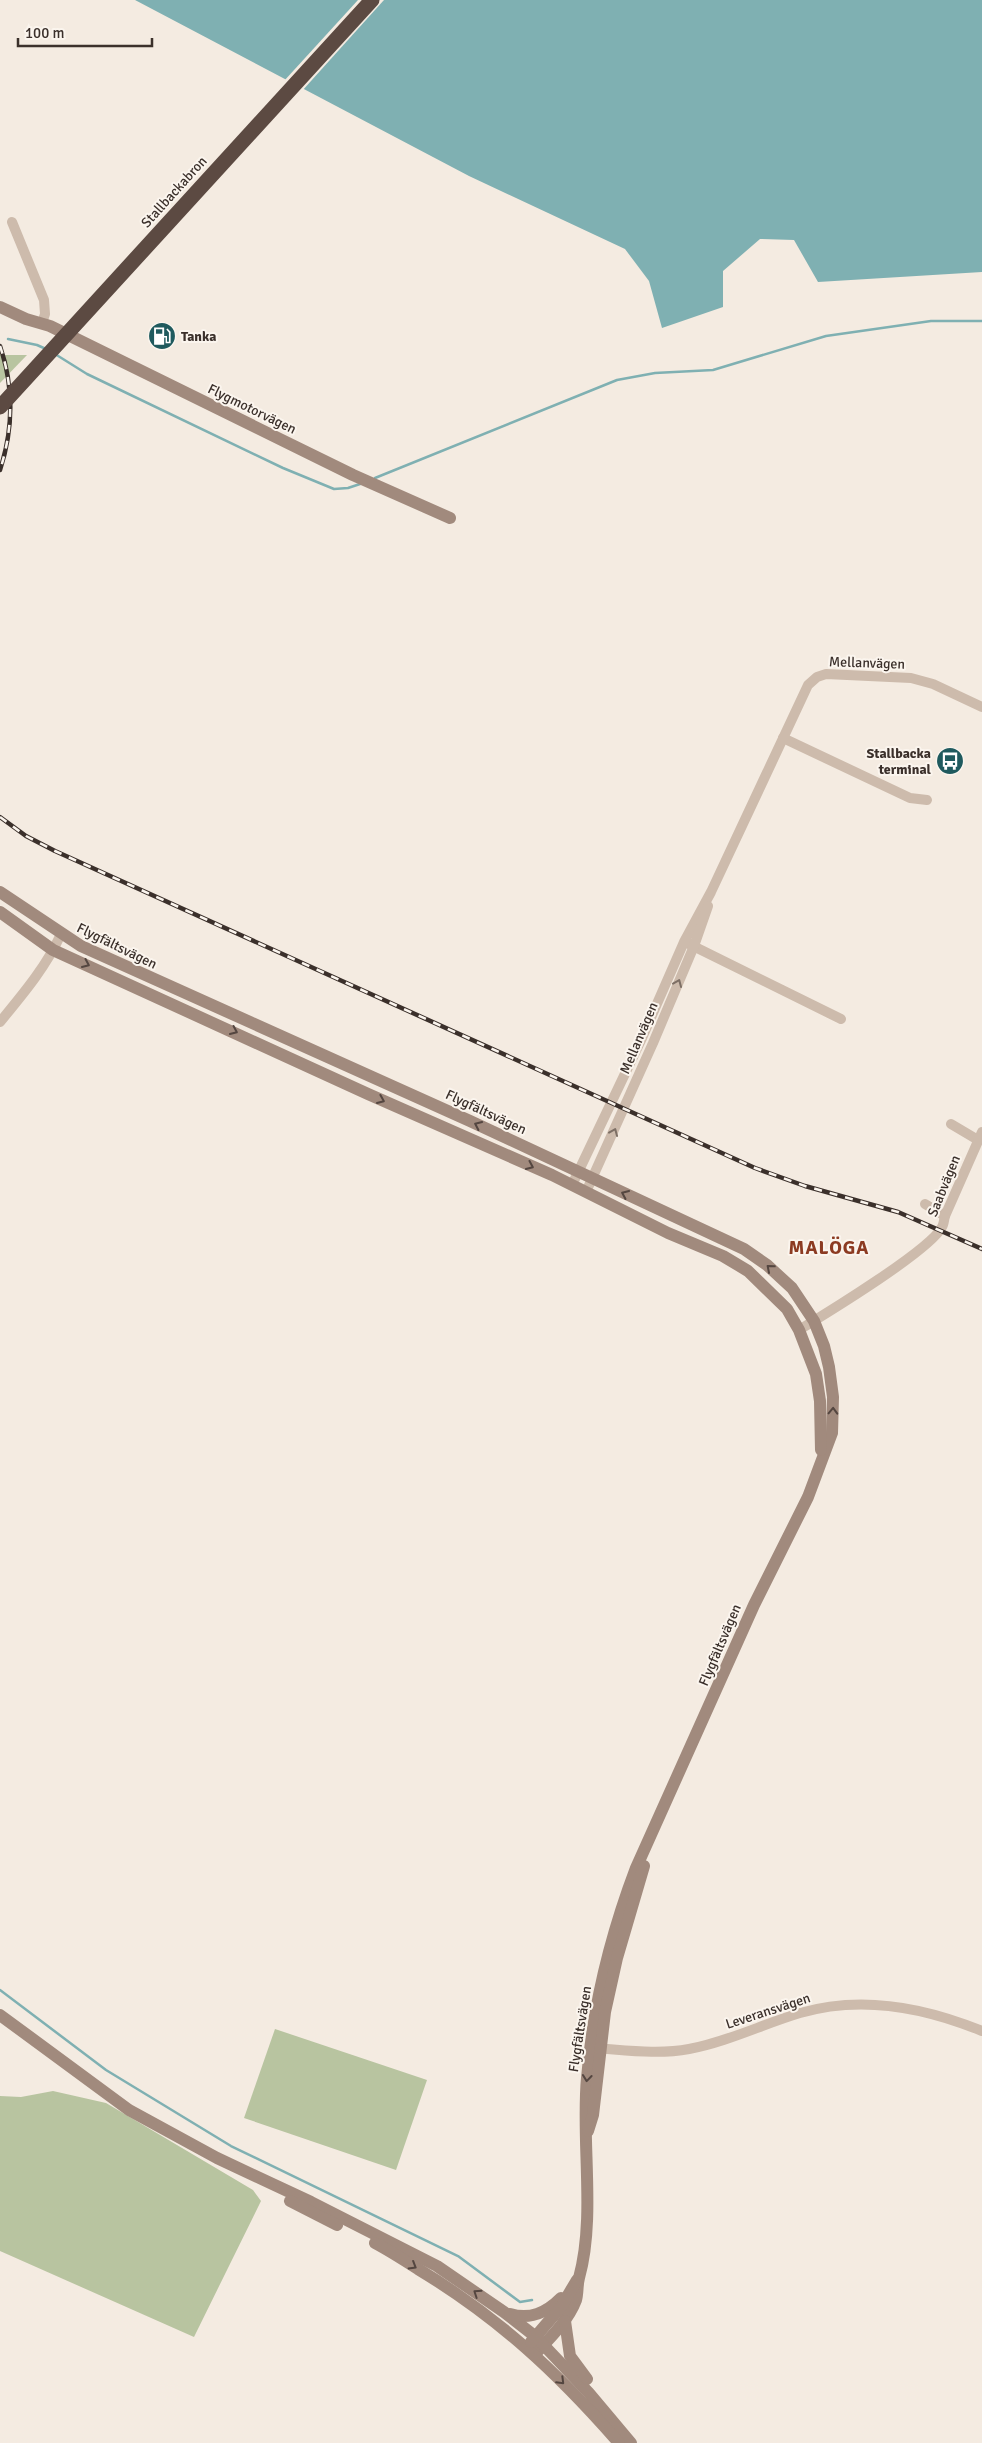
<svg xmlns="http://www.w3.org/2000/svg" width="982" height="2443" font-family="Signika,sans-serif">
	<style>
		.green { fill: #b8c4a0 }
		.water { fill: #7fb0b2 }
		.pier { fill: #f4ebe1 }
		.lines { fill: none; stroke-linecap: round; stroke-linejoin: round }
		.stream { stroke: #7fb0b2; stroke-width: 2.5 }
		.street { stroke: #cdbbac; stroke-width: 10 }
		.secondary { stroke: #a18a7d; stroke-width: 12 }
		.rail-casing { stroke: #3b302b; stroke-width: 4.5 }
		.rail { stroke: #fbf5ee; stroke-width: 2.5; stroke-dasharray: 8; stroke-linecap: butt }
		.highway-bridge { stroke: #5c4a42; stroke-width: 15 }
		.oneway { stroke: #544640 }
		.oneway2 { stroke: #7d6f65 }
		.labels { text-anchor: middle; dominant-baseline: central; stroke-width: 4; stroke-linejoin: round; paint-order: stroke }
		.street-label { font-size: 14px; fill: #3b302b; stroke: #fbf5ee }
		.poi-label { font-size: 14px; font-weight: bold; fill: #3b302b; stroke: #fbf5ee; text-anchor: start }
		.district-label { font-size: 19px; font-weight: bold; letter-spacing: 1px; fill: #8c3b22; stroke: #fbf5ee }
	</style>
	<rect width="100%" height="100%" fill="#f4ebe1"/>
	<g class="green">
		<path d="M0,355H27L0,383Z"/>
		<path d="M275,2029L427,2080L396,2170L244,2118Z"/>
		<path d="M53,2091L106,2103L253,2190L261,2201L194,2337L0,2251V2096L21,2097Z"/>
	</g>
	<path class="water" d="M135,0H982V272L818,282L794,240L760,239L723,271V307L662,328L649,281L625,249L469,176Z"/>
	<path class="pier" d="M358,0H384L302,91L284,81Z"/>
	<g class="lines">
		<g class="stream">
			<path d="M8,339L37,345L46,349"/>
			<path d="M55,354L87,374L283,468L334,489L348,488L360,484"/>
			<path d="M375,478L617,380L655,373L713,370L826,336L931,321H982"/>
			<path d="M0,1990L106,2070L231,2146L458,2256L520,2302L532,2300"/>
		</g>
		<g class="street">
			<path d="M12,222L44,300L45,314L42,323"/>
			<path d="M783,738L910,798L927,800"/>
			<path d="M687,943L841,1019"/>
			<path d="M0,1022C23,994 46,967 61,934"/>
			<path d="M951,1124L978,1140"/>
			<path d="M572,1185L642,1038L684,942L711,892L808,685L817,677L826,674L911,678L933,684L982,707"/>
			<path d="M586,1192L653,1043L694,946L708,906"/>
			<path d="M925,1204L945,1216"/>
			<path d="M799,1330C827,1313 930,1250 942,1227C944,1224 944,1219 945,1216L982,1132"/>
			<path d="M594,2048C625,2050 658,2055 689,2049C727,2042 763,2024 800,2013C861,1995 926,2008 982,2031"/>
		</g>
		<g class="secondary">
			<path d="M0,307L26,319L50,326L353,475L450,518"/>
			<path d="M0,892L81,946L470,1121L744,1249L767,1265L792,1288L814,1321L824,1346L829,1367L833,1397L832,1433L808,1497L754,1605L636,1868C611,1934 593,2007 587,2078C581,2140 596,2217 579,2278C577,2285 578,2293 576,2300C568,2321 550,2338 535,2354"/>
			<path d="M0,912L53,950L368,1094L552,1175L668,1233L723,1256L748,1271L787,1309L799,1330L816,1374L820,1401L821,1450"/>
			<path d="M0,2015L129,2110L217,2158L311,2202L437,2266L504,2312L536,2337L589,2393L631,2443"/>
			<path d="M588,2131L593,2115L605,2012L617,1958L644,1866"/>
			<path d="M290,2201L337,2225"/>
			<path d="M375,2243C390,2251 404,2260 418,2269C499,2318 557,2372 619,2443"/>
			<path d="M510,2314C530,2320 546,2313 561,2298"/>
			<path d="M565,2321L570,2356L587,2379"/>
			<path d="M531,2342L561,2307L577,2280"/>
		</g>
		<g class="rail-casing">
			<g id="rail">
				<path d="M0,346C14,387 13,430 0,470"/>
				<path d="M0,817L26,836L55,851L755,1168L805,1186L898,1212L982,1249"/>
			</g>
		</g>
		<use href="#rail" class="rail"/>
		<path class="highway-bridge" d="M0,407L372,0"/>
	</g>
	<defs><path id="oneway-chevron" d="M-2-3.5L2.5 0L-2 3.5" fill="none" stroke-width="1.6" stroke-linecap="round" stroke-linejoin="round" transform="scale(1.25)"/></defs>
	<g class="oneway">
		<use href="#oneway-chevron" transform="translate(86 964) rotate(24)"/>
		<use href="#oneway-chevron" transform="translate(234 1031) rotate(24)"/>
		<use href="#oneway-chevron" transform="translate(381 1100) rotate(23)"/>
		<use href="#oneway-chevron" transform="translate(478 1125) rotate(-155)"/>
		<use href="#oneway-chevron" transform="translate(530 1166) rotate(24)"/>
		<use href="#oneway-chevron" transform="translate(625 1194) rotate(-156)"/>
		<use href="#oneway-chevron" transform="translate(770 1268) rotate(-139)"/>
		<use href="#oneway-chevron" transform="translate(833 1411) rotate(-88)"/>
		<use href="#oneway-chevron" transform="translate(587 2078) rotate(96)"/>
		<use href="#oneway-chevron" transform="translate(413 2266) rotate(31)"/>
		<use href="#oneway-chevron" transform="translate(477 2293) rotate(-146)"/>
		<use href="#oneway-chevron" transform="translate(561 2381) rotate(45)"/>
	</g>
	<g class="oneway2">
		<use href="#oneway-chevron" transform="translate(678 983) rotate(-67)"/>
		<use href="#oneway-chevron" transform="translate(614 1132) rotate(-67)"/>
	</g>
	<defs>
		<g id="fuel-disc" transform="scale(1.4375)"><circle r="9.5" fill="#1f5a5e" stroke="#fbf5ee"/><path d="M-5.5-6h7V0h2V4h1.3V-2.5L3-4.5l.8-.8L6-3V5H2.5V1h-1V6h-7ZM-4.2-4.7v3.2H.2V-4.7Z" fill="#fff"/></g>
		<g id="bus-disc" transform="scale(1.4375)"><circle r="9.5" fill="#1f5a5e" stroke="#fbf5ee"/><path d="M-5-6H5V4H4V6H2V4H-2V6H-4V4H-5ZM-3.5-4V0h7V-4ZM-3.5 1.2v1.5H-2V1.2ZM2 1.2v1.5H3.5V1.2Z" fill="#fff"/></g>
	</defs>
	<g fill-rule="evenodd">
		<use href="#fuel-disc" x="162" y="336"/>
		<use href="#bus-disc" x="950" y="761"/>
	</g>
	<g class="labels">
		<g class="street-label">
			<text transform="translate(174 192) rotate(-48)">Stallbackabron</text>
			<text transform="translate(252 409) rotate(26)">Flygmotorvägen</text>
			<text transform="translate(867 663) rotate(2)">Mellanvägen</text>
			<text transform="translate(117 946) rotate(26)">Flygfältsvägen</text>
			<text transform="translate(639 1038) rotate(-67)">Mellanvägen</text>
			<text transform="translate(486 1112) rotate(25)">Flygfältsvägen</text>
			<text transform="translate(944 1186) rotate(-68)">Saabvägen</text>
			<text transform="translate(720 1645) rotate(-67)">Flygfältsvägen</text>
			<text transform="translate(768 2011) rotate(-18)">Leveransvägen</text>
			<text transform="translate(580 2029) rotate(-81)">Flygfältsvägen</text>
		</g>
		<g class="poi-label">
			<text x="181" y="336">Tanka</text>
			<text x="931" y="753" text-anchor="end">Stallbacka<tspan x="931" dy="16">terminal</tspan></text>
		</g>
		<g class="district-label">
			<text x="829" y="1248">MALÖGA</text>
		</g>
	</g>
	<path d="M18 38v8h134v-8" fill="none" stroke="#3b302b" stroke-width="2.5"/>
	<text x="25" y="38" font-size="15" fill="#3b302b" stroke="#fbf5ee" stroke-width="4" paint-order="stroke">100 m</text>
</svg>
